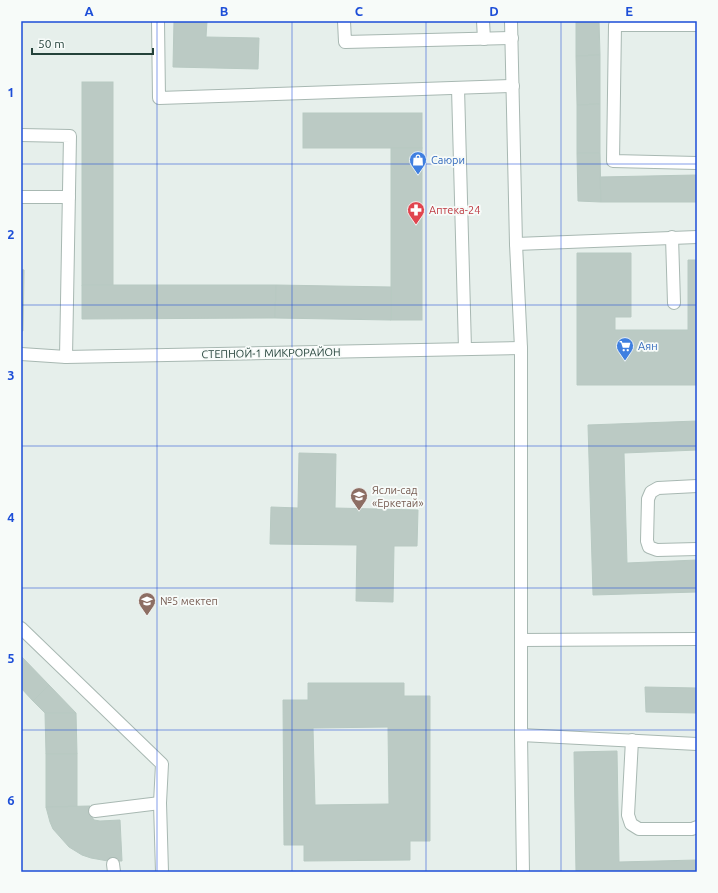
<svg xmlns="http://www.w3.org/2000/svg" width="718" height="893" font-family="Ubuntu,sans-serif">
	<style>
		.building { fill: #bbcac4; stroke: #b8c9c2; fill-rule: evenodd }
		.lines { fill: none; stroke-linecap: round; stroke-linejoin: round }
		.minor-casing { stroke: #a8b8b2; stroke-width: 14 }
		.minor { stroke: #fff; stroke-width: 12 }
		.grid { fill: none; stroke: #1d4ed8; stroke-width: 1; stroke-opacity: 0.55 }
		.labels { text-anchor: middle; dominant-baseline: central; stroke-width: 3.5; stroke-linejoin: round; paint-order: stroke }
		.shop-label { font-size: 11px; fill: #366cbe; stroke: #f7fbf9; text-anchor: start }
		.health-label { font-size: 11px; fill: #be3a42; stroke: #f7fbf9; text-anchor: start }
		.street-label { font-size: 11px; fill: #24423a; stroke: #f7fbf9 }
		.education-label { font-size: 11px; fill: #785e54; stroke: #f7fbf9; text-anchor: start }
		.neatline { fill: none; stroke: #1d4ed8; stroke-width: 1.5 }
		.grid-label { font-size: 13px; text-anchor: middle; font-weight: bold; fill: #1d4ed8 }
	</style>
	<rect width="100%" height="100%" fill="#e6efeb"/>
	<g class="building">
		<path d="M174,21H207L206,37L259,38L258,69L173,67Z"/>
		<path d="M576,21H599L600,55L576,56Z"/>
		<path d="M600,55V104L577,105L576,56Z"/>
		<rect x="82" y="82" width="31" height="203"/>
		<path d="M600,104V153H577V105Z"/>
		<rect x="303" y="113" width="119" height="35"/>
		<rect x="391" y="148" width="31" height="172"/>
		<path d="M577,153H600L601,202L578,201Z"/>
		<path d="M696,175L697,202H601L600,177Z"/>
		<path d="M577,253H631V317H615V330H688V260H697V385H577Z"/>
		<path d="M21,269L24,270L23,331H21Z"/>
		<path d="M82,285H276L275,318L82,319Z"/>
		<path d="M276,285L391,287V320L275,318Z"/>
		<path d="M697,421V450L624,453L627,563L697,560V592L593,595L588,425Z"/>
		<path d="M299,453L336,454L335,508L418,510L417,546H394L393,602L356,601L357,545L270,544L271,507L298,508Z"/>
		<path d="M21,656L49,685L33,701L21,688Z"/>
		<path d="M308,683H404V696H430V841H410V860L304,861V845H284L283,700H308ZM388,727L389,804L315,805L313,728Z"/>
		<path d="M49,685L76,713H45L33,701Z"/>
		<path d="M645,687L697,688V713L646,712Z"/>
		<path d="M45,713H76L77,754H46Z"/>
		<path d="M617,751L619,862L697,860V872H576L574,752Z"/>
		<rect x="46" y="754" width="31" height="53"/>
		<path d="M90,806V814L94,820L100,821L120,820L122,861H108L91,858L82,855L69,847L53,829L50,822L46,807Z"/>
	</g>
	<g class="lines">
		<g class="minor-casing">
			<g id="minor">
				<path d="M158,21L159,98L513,86"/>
				<path d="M344,21L345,42L512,38"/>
				<path d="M483,21L484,39"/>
				<path d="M511,21L516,244L521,348V735L523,872"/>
				<path d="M697,25H615L613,161L697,163"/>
				<path d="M458,88L465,349"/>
				<path d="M21,135L70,136L66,357"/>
				<path d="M21,197H69"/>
				<path d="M672,237L674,303"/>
				<path d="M516,244L697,237"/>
				<path d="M21,354L66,357L521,348"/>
				<path d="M697,486L658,488L651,492L648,499L647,541L649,547L657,550L697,549"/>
				<path d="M21,628L162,764L160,803L162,872"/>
				<path d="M521,640L697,639"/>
				<path d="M521,735L697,744"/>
				<path d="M632,740L628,815L631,824L639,829H692L697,827"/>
				<path d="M95,811L160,803"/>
				<path d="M113,864L114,872"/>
			</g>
		</g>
		<use href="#minor" class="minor"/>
	</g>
	<path class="grid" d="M157,21V872M292,21V872M426,21V872M561,21V872M21,164H697M21,305H697M21,446H697M21,588H697M21,730H697"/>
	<defs>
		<g id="shop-pin" transform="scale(0.9)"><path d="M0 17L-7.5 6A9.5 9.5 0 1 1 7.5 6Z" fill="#3f7fe0" stroke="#f7fbf9"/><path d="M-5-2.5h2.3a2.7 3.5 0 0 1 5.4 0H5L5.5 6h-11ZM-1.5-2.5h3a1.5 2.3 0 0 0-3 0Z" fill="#fff"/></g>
		<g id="pharmacy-pin" transform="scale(0.9)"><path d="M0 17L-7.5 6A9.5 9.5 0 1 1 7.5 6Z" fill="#e0444e" stroke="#f7fbf9"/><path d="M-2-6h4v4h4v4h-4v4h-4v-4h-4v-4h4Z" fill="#fff"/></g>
		<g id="supermarket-pin" transform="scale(0.9)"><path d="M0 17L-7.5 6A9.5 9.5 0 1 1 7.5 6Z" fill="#3f7fe0" stroke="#f7fbf9"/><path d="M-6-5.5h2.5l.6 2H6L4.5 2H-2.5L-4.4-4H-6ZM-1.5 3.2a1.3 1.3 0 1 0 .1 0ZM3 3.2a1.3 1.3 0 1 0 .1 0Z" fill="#fff"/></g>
		<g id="school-pin" transform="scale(0.9)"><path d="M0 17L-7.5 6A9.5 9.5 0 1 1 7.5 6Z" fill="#8d6e63" stroke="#f7fbf9"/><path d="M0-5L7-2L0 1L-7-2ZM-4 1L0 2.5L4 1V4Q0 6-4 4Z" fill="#fff"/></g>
	</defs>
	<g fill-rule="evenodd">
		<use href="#shop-pin" x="418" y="160"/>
		<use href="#pharmacy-pin" x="416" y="210"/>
		<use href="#supermarket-pin" x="625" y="346"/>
		<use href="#school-pin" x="359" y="496"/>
		<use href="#school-pin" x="147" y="601"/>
	</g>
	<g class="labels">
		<g class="shop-label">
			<text x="431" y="160">Саюри</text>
			<text x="638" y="346">Аян</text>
		</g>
		<g class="health-label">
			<text x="429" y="210">Аптека-24</text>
		</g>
		<g class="street-label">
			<text transform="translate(271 353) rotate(-1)">СТЕПНОЙ-1 МИКРОРАЙОН</text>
		</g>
		<g class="education-label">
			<text x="372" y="490">Ясли-сад<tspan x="372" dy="13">«Еркетай»</tspan></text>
			<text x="160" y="601">№5 мектеп</text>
		</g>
	</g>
	<rect width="718" height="893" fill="none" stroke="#f7fbf9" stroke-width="44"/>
	<path d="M32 48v6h121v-6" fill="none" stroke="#24423a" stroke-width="2"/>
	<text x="38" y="48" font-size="12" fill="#24423a" stroke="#f7fbf9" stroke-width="3" paint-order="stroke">50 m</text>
	<rect x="22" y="22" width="674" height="849" class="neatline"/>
	<g class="grid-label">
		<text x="89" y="16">A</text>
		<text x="224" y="16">B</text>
		<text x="359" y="16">C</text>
		<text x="494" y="16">D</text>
		<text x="629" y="16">E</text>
		<text x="11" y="97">1</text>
		<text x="11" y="239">2</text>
		<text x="11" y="380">3</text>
		<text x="11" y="522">4</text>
		<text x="11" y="663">5</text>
		<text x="11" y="805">6</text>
	</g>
</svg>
